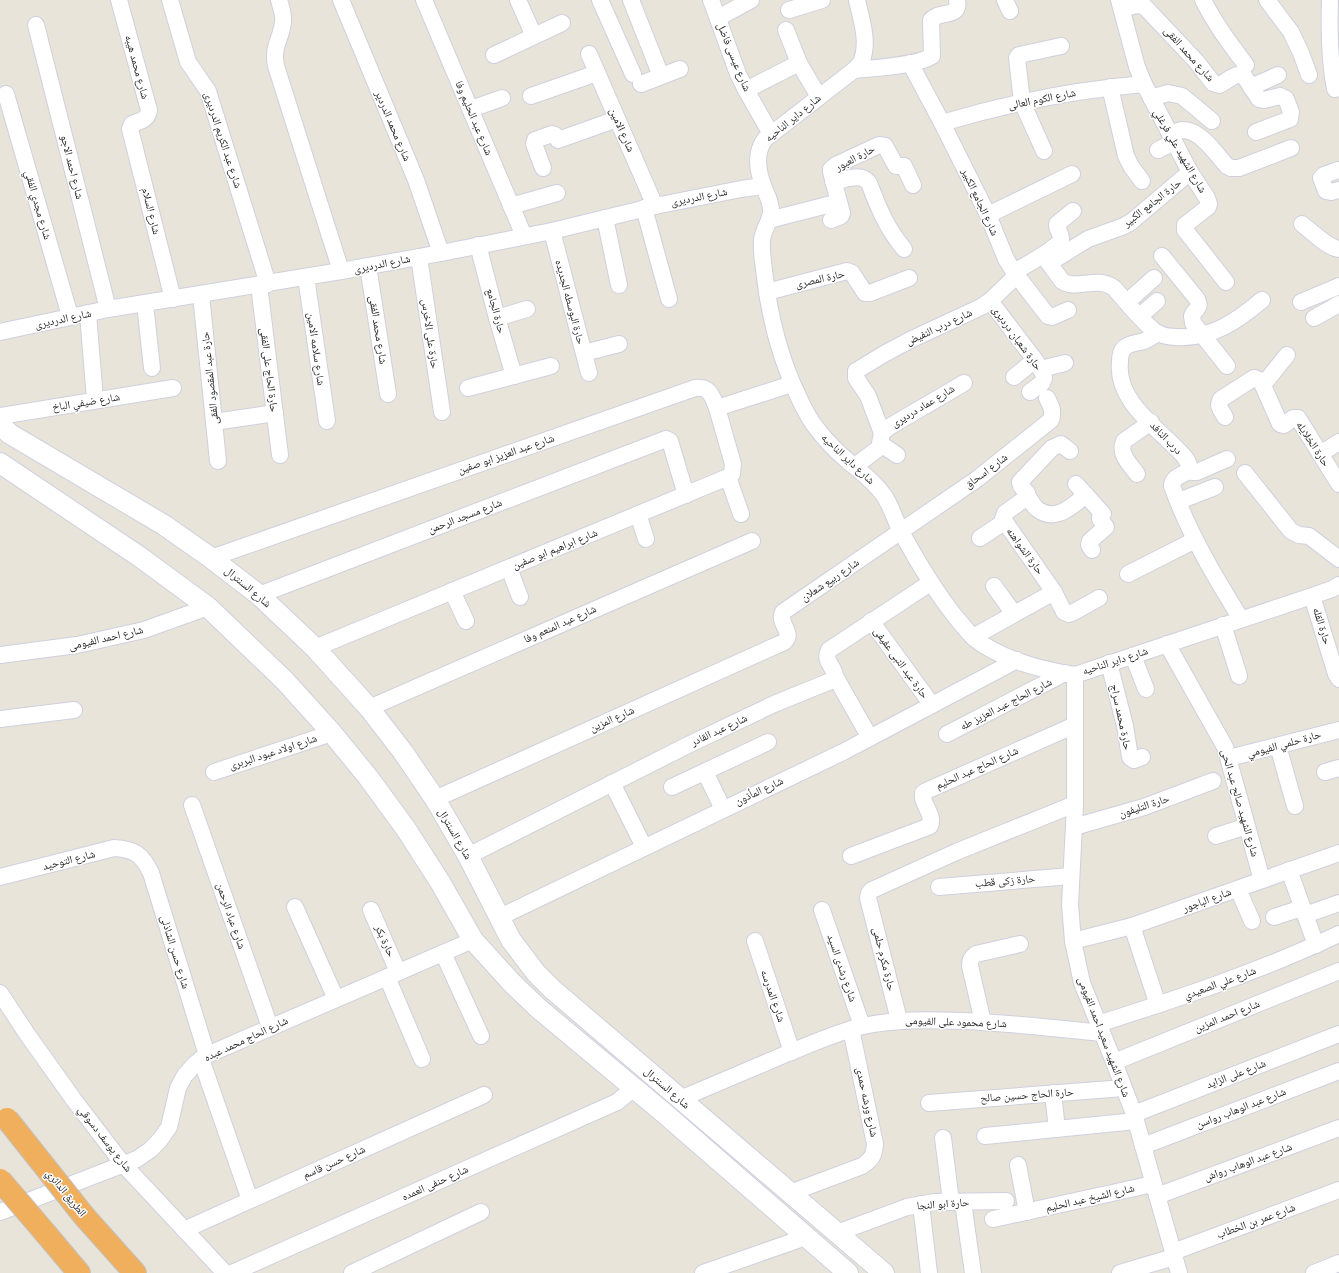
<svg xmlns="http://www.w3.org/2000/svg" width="1339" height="1273" font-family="'Roboto Condensed','Noto Naskh Arabic',sans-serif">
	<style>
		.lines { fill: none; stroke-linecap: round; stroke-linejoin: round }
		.minor-casing { stroke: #cfd0df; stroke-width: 18 }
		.tertiary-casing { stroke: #cfd0df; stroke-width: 22 }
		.motorway-casing { stroke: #c3c3c3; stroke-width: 24 }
		.minor { stroke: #fff; stroke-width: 16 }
		.tertiary { stroke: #fff; stroke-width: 20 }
		.motorway { stroke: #efaf5d; stroke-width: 22 }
		.motorway-bridge-casing { stroke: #c3c3c3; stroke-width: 24; stroke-linecap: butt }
		.motorway-bridge { stroke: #efaf5d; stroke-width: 22 }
		.labels { text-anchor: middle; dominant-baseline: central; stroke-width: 3; stroke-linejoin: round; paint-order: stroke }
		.street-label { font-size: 11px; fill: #272727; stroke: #fff }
	</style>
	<rect width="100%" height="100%" fill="#e8e4d9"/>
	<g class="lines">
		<g class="minor-casing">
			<g id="minor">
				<path d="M119,0L149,110C148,120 140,121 132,124L130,129L173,299"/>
				<path d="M170,0L188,62L208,91L268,284"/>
				<path d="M279,0C281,7 284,15 283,22C281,40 272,46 276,66L341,271"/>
				<path d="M341,0L416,180L441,253"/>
				<path d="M424,0L524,236"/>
				<path d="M518,0L534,36"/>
				<path d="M600,0L633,74"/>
				<path d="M631,0L661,76"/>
				<path d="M711,0L738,74L746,90L771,134"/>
				<path d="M857,0C861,19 869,41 862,60C861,64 857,67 854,70L765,139C754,154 758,172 764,188C767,195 771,202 771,211C771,221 763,229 762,240C761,250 763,260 764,270C769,315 779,357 799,398C804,409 810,421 818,430C827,442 837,452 849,462C862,473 875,482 885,497C893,510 896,524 904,537C920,566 937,594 958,620C963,625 968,633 974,638C1000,659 1042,670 1075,675L1312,596L1332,589L1339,585"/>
				<path d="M1005,0L1010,11"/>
				<path d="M1119,0L1137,67L1144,84L1190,172L1207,198L1209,204L1208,207L1185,225V230L1226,282"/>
				<path d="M1203,0C1215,24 1230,44 1246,65"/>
				<path d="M1267,0L1291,32L1301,53L1309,75"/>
				<path d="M1330,0C1329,30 1329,59 1335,89"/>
				<path d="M789,10L822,0"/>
				<path d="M1122,10C1130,7 1135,4 1144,6L1196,61L1213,83L1219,85C1227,82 1236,71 1244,76L1259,99L1264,100L1280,96L1286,99L1291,112L1290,119L1256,132"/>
				<path d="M718,18L751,0"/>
				<path d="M36,25L108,309"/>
				<path d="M786,30L799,63L819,97"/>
				<path d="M589,54L655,206"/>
				<path d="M494,55L562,23"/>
				<path d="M910,63L942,123L988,215L1006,259L1014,272L1048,316L1052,317L1068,310"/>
				<path d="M854,70C874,68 916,66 932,56L931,20C939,10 961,19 957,0"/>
				<path d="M641,84L680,69"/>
				<path d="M1110,87L1126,156L1131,166L1142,181"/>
				<path d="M1251,87L1278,75"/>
				<path d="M746,90L799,63"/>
				<path d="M6,94L70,316"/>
				<path d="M531,96L597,73"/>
				<path d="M1151,98L1168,93L1182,96L1212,121"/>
				<path d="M471,109L502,98"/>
				<path d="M942,123C1008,103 1075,90 1144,84"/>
				<path d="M1170,134C1174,133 1178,131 1182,130C1200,129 1216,154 1227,166L1231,168H1239L1291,148"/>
				<path d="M1158,150L1174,142"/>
				<path d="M1044,151L1022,102L1017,58L1019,55L1061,46"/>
				<path d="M543,168L534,144L535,140L552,134L555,135L558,140L617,119"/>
				<path d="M1338,170L1324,175L1321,178L1326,191L1331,192L1339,190"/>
				<path d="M833,182C845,180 861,172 869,183C879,209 886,227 904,249"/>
				<path d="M511,206L557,193"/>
				<path d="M644,208L669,299"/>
				<path d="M988,215L1072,174"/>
				<path d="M605,218L619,285"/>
				<path d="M769,220L839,202"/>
				<path d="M831,220L841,216L842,213L831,172V169L836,165L879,145L885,146L896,166H904L913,185"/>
				<path d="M1302,224C1311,231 1328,248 1339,249"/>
				<path d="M552,231L589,373"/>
				<path d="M478,245L497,318L514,376"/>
				<path d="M1043,255L1062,281C1076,291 1097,275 1114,288C1125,300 1143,323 1156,332C1162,336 1170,337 1177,337C1212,339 1237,321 1262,300"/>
				<path d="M1162,256L1197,299C1202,309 1195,308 1192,316L1193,323L1227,366"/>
				<path d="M419,257L442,412"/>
				<path d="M1049,263L1088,239L1124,226L1131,222L1190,172"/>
				<path d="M368,266L388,394"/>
				<path d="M1014,272C1021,268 1061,246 1061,239C1062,234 1056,229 1057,224L1073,211"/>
				<path d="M306,277L327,421"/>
				<path d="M259,285L280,455"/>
				<path d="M767,292L847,271L852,273L865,293H870L909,278"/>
				<path d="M201,295L218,461"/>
				<path d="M990,301L1035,360L1043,373L1044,378L1042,383L1030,392"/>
				<path d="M1127,302L1154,278"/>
				<path d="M1301,302L1339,286"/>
				<path d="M145,304L152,368"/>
				<path d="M88,313L95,400"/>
				<path d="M1140,316L1157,301"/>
				<path d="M497,318L527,309"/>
				<path d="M1314,318L1339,304"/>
				<path d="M0,332L108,309L341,271L441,253L552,231L655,206L741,189L763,186"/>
				<path d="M1157,333C1153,336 1149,339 1144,341C1138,343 1129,343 1124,348C1120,352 1120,358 1120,362C1116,398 1151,423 1173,445C1180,452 1189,459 1190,470L1189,471C1182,475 1172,477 1172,486C1189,534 1215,577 1241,619"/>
				<path d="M584,353L619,344"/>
				<path d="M1041,369L1065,363"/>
				<path d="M1014,377L1035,360"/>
				<path d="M1261,381L1280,424L1284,425L1293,418H1298L1339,484"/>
				<path d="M468,388L551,366"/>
				<path d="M0,416L173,388"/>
				<path d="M1225,417C1222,411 1216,406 1221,399L1254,378C1260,379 1261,383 1267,380L1287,355"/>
				<path d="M214,422L275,413"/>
				<path d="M882,433L868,396L856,378V371L884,354L910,340L981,307L990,301L1017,275"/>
				<path d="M881,444L897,455"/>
				<path d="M1070,451L1061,444L1052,448L1020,482L1021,486L1027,493V497L1005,513L1003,519L1054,592L1064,612L1069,614L1072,613L1099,598"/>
				<path d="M1320,454L1339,442"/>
				<path d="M855,466L879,448L882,433L889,427L964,383"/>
				<path d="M1190,470L1193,472H1197L1227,459"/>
				<path d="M1245,473L1291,531L1299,535L1309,536L1339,559"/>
				<path d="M1137,474C1130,464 1118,454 1124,441L1151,422"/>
				<path d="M728,477L741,514"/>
				<path d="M1076,484L1103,514L1100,517V519L1106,527L1090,541L1089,545L1092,550"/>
				<path d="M1027,495C1030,499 1033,505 1036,508C1055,524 1072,506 1086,495"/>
				<path d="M1179,501L1215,487"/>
				<path d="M638,514L646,539"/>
				<path d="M980,538L1004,522"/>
				<path d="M211,558L695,388C710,386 712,396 717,408L792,384"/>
				<path d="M509,568L520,597"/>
				<path d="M1128,574L1195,540"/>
				<path d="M994,586L1014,614"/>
				<path d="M452,591L466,621"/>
				<path d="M259,595L666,439L670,441L686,495"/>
				<path d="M1312,596L1336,674L1339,679"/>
				<path d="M871,621L932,705"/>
				<path d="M1223,625L1239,676"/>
				<path d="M973,637L1054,592"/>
				<path d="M1167,644L1225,747L1262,880"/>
				<path d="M315,648L728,477L732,474L733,464L717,408"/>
				<path d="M0,655L77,645L144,630L208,607"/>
				<path d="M1133,656L1146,689"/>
				<path d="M1109,663L1125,726L1130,757L1134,760L1142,757"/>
				<path d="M1075,675V804L1070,905L1073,941L1082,983L1114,1062L1134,1114L1179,1273"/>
				<path d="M835,676L870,738"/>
				<path d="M369,708L752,541"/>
				<path d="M0,719L74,710"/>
				<path d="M947,734L1065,673"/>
				<path d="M1278,746L1295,806"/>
				<path d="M1229,758L1339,730"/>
				<path d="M214,772L332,733"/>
				<path d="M705,772L723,809"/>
				<path d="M1325,772L1339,768"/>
				<path d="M612,783L644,847"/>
				<path d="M672,787L768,742"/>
				<path d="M435,799L784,642C795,633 777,623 783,612L977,479L1051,420C1054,411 1051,406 1047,398"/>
				<path d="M192,805L270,1027"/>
				<path d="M1074,827L1144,807L1213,781"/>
				<path d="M1216,836L1247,826"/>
				<path d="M468,856L688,745L774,704L833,680L835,676C834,665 823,662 829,650L930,583"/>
				<path d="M851,856L930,826C935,815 921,804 923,793L926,791L1075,725"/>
				<path d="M1289,870L1316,945"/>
				<path d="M0,877L114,848C134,849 142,854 151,873L207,1055"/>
				<path d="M939,887L1071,876"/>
				<path d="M1238,889L1252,921"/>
				<path d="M295,907L336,999"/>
				<path d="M371,910L398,972"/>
				<path d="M822,910L862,1026"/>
				<path d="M1305,915L1339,903"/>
				<path d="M1274,917L1302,908"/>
				<path d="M498,918L843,752L1017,660"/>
				<path d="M1132,926L1158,1005"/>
				<path d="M755,941L792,1052"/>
				<path d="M1073,941L1132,926L1339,853"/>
				<path d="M443,953L481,1036"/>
				<path d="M387,977L422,1059"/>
				<path d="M0,993L27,1034L74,1100L123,1164L225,1273"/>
				<path d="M899,1020L868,898L869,893L872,890L956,852L1075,804"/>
				<path d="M983,1022L970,966C970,960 971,958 976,954L1020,944"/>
				<path d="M1098,1024C1180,998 1261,971 1339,934"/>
				<path d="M201,1059L250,1200"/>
				<path d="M1114,1062L1339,971"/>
				<path d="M1053,1093L1057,1129"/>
				<path d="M680,1099C715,1084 751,1069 786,1054C811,1044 837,1032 863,1026C896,1019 929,1020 963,1021C1009,1023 1055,1028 1102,1033"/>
				<path d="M929,1103L1124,1088"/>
				<path d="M1134,1114L1339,1034"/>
				<path d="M985,1136L1136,1121"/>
				<path d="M943,1138L951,1202"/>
				<path d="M1143,1146L1339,1071"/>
				<path d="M1018,1165L1027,1212"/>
				<path d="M790,1193L862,1166C872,1159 874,1156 875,1144L851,1029"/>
				<path d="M1157,1196L1339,1128"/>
				<path d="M963,1202L973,1273"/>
				<path d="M921,1204L929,1273"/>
				<path d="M0,1212L137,1159L150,1150L160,1140L169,1127L178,1088L185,1075L195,1064L207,1055L473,940"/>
				<path d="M993,1219L1153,1184"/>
				<path d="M184,1230L484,1095"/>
				<path d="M837,1233L907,1207L935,1202L1006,1201"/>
				<path d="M1173,1252L1339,1190"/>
				<path d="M232,1273L617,1102L634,1088"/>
				<path d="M352,1273L481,1212"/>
				<path d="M703,1273L806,1237"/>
				<path d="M1120,1273L1174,1257"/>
				<path d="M1314,1273L1339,1263"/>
			</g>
		</g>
		<g class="tertiary-casing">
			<g id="tertiary">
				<path d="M0,425L10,434L164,525L211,558L259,595L315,648L369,708L403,752L435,799L468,856L511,940L536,973L552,989L884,1273"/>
				<path d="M0,463L140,557L208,607L285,681L332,733L368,777L406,829L440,882L473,940L512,983L538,1008L664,1113L848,1273"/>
			</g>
		</g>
		<g class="motorway-casing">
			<g id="motorway">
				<path d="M84,1216L135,1273"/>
				<path d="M47,1235L79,1273"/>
			</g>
		</g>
		<use href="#minor" class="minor"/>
		<use href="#tertiary" class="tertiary"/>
		<use href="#motorway" class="motorway"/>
		<g class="motorway-bridge-casing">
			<g id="motorway-bridge">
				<path d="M7,1119L84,1216"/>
				<path d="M0,1180L47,1235"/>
			</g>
		</g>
		<use href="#motorway-bridge" class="motorway-bridge"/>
	</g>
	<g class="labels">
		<g class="street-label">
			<text transform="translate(1189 54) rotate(48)">شارع محمد الفقى</text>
			<text transform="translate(734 57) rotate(68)">شارع عيسى فاضل</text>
			<text transform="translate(137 67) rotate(75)">شارع محمد هيبه</text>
			<text transform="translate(1042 99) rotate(-11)">شارع الكوم العالى</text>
			<text transform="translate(474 118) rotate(67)">شارع عبد الحليم وفا</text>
			<text transform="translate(793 118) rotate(-39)">شارع داير الناحيه</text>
			<text transform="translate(393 126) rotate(67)">شارع محمد الدردير</text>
			<text transform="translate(622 130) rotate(66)">شارع الامين</text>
			<text transform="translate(223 140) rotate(72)">شارع عبد الكريم الدرديرى</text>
			<text transform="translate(1180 151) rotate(60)">شارع الشهيد علي فرغلي</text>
			<text transform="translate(855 158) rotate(-28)">حارة العبور</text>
			<text transform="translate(72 167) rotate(76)">شارع احمد الاجو</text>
			<text transform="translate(699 197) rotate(-11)">شارع الدرديرى</text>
			<text transform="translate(980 202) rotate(65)">شارع الجامع الكبير</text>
			<text transform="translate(1152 203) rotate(-38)">حارة الجامع الكبير</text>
			<text transform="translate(38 205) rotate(74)">شارع مجدي الفقي</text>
			<text transform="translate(151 211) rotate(76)">شارع السلام</text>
			<text transform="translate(382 264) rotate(-11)">شارع الدرديرى</text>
			<text transform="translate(820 279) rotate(-13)">حارة المصرى</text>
			<text transform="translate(570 302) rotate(75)">حارة البوسطه الجديده</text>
			<text transform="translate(496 311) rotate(75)">حارة الجامع</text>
			<text transform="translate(63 319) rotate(-12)">شارع الدرديرى</text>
			<text transform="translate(939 327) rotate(-25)">شارع درب النفيض</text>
			<text transform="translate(378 330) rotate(81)">شارع محمد الفقى</text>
			<text transform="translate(430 334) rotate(82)">حارة على الاخرس</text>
			<text transform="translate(1017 338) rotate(54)">حارة شعبان درديرى</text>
			<text transform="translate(316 349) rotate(82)">شارع سلامه الامين</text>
			<text transform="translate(269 370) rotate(83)">حارة الحاج على الفقى</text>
			<text transform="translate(210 378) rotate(-96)">حارة عبد المقصود الفقى</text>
			<text transform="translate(86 402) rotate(-9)">شارع ضيفي الباخ</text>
			<text transform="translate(923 406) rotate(-31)">شارع عماد درديرى</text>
			<text transform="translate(1166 438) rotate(46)">درب النافد</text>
			<text transform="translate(1313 444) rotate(57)">حارة الخلايله</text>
			<text transform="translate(506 454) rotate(-19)">شارع عبد العزيز ابو صفين</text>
			<text transform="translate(848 459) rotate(43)">شارع داير الناحيه</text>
			<text transform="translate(986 471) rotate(-37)">شارع اسحاق</text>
			<text transform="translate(465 516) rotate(-21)">شارع مسجد الرحمن</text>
			<text transform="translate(555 549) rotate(-22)">شارع ابراهيم ابو صفين</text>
			<text transform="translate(1025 551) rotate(54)">حارة الشواهنه</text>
			<text transform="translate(830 580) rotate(-34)">شارع ربيع شعلان</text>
			<text transform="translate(248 587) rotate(40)">شارع السنترال</text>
			<text transform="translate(560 624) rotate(-24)">شارع عبد المنعم وفا</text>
			<text transform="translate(1322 626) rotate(73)">حارة القله</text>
			<text transform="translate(106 638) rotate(-13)">شارع احمد الفيومى</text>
			<text transform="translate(1115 661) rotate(-18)">شارع داير الناحيه</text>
			<text transform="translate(901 663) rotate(54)">حارة عبد النبى عفيفى</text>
			<text transform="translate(1006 704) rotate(-27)">شارع الحاج عبد العزيز طه</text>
			<text transform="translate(1121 717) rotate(78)">حارة محمد سراج</text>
			<text transform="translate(612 719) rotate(-24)">شارع المزين</text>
			<text transform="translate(719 730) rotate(-25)">شارع عبد القادر</text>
			<text transform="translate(1284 744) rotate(-15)">حارة حلمي الفيومي</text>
			<text transform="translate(273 752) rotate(-18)">شارع اولاد عبود البربرى</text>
			<text transform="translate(977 768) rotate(-24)">شارع الحاج عبد الحليم</text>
			<text transform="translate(759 791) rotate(-25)">شارع المأذون</text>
			<text transform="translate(1240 803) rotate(74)">شارع الشهيد صالح عبد الحى</text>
			<text transform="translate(1144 806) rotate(-18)">حارة التليفون</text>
			<text transform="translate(455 834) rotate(60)">شارع السنترال</text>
			<text transform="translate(69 860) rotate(-14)">شارع التوحيد</text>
			<text transform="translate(1005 881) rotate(-5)">حارة زكى قطب</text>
			<text transform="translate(1207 900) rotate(-20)">شارع الباجور</text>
			<text transform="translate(231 916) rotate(71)">شارع عباد الرحمن</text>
			<text transform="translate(385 941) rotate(66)">حارة بكر</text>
			<text transform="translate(175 952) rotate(73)">شارع حسن الشاذلى</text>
			<text transform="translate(884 959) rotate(76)">حارة مكرم حلمى</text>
			<text transform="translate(842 968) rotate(71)">شارع رشدى السيد</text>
			<text transform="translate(1220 983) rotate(-20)">شارع علي الصعيدي</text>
			<text transform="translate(773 996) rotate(71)">شارع المدرسه</text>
			<text transform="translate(1227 1016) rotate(-22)">شارع احمد المزين</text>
			<text transform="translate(956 1022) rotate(2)">شارع محمود على الفيومى</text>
			<text transform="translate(1104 1037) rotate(69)">شارع الشهيد سعيد احمد الفيومى</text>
			<text transform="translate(246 1039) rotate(-25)">شارع الحاج محمد عبده</text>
			<text transform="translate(1236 1074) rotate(-21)">شارع على الزايد</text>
			<text transform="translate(667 1088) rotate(41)">شارع السنترال</text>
			<text transform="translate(1027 1095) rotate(-4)">حارة الحاج حسين صالح</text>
			<text transform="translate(867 1102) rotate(78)">شارع ورشه حمدى</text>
			<text transform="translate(1241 1108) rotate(-21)">شارع عبد الوهاب رواسن</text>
			<text transform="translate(105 1139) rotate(52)">شارع يوسف دسوقي</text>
			<text transform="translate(334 1162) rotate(-24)">شارع حسن قاسم</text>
			<text transform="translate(1248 1162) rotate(-20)">شارع عبد الوهاب رواش</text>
			<text transform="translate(435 1183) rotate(-24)">شارع حنفى العمده</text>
			<text transform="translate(66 1193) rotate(51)">الطريق الدائري</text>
			<text transform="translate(1090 1198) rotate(-13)">شارع الشيخ عبد الحليم</text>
			<text transform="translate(943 1204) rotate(-4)">حارة ابو النجا</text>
			<text transform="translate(1256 1221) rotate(-20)">شارع عمر بن الخطاب</text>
		</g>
	</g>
</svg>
